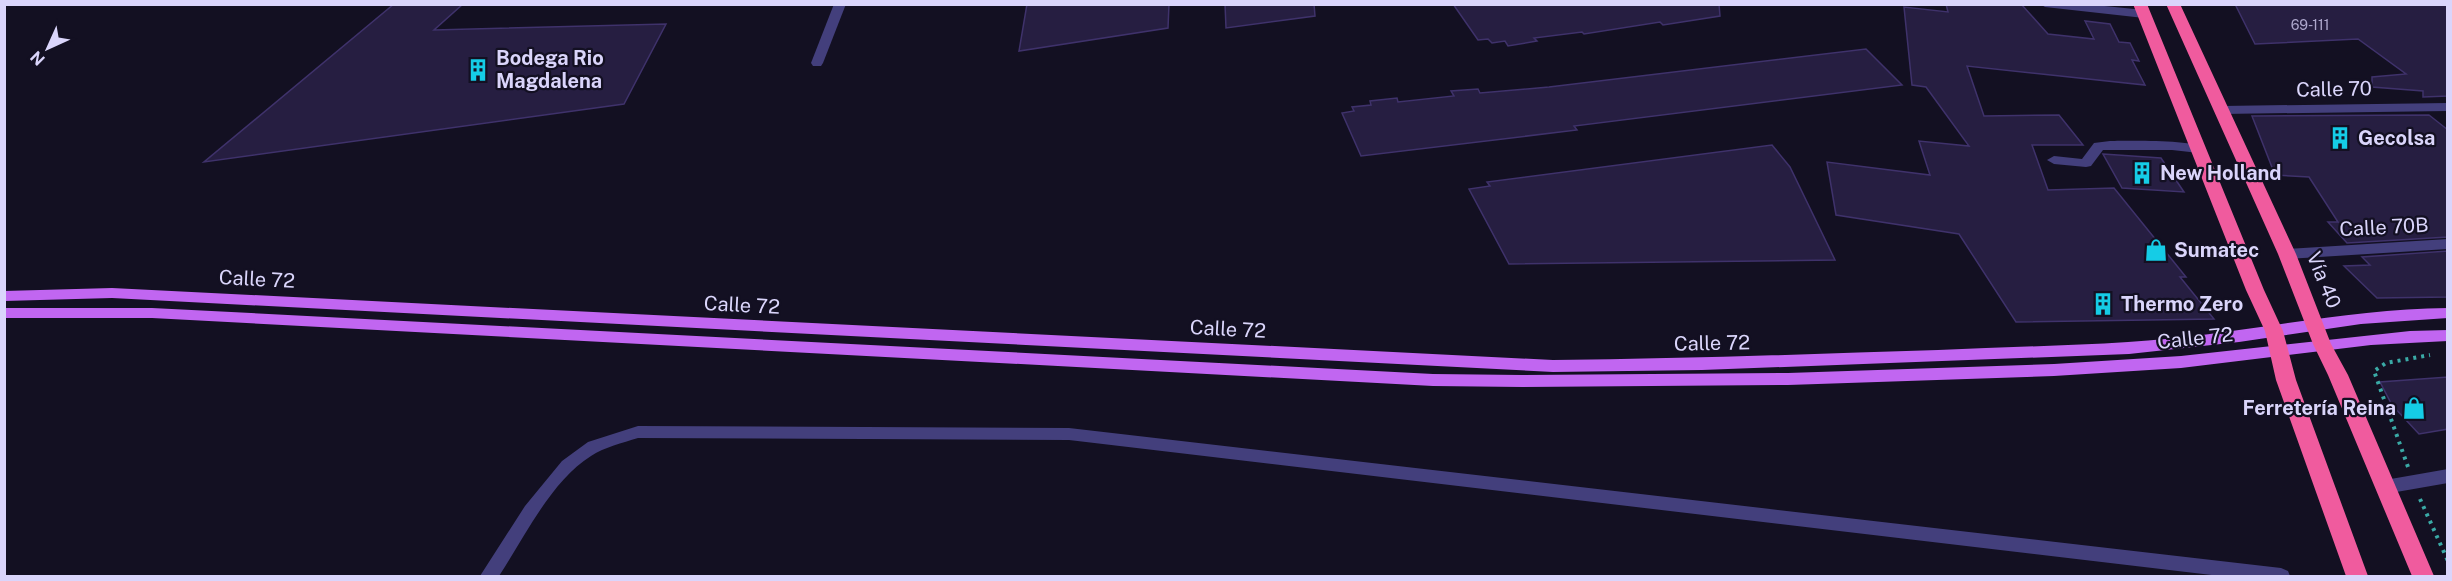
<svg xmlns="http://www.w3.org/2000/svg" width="2452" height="581" font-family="'Public Sans',sans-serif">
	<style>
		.building { fill: #261e41; stroke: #3f326b; stroke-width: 1.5 }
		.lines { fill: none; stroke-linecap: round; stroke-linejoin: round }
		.path { stroke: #3aaaa6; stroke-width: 4; stroke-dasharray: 3 5; stroke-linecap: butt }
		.minor { fill: #433f7c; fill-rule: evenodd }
		.major { fill: #c166f1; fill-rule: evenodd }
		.highway { fill: #f05b9e; fill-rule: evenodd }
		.labels { text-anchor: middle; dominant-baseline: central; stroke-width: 4.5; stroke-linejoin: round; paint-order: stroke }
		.far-number-label { font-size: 14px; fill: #ada7cc }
		.poi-label { font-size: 20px; font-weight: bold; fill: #dad5fb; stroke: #131022; text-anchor: start }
		.street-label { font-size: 20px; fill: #dad5fb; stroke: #131022 }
	</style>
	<rect width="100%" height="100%" fill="#131022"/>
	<g class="building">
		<path d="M394,4H463L434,30L666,24L624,104L204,162Z"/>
		<path d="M1027,4H1169L1168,28L1019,51Z"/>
		<path d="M1225,4H1314L1315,16L1226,28Z"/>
		<path d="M1453,4H1719L1720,16L1663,25L1660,22L1584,34L1582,32L1534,38L1537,41L1508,46L1505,41L1492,43L1488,39L1478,40Z"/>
		<path d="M1946,4H2021L2048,34L2094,39L2085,21L2110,24L2119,42L2130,43L2139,61L2132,60L2145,85L1967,66L1984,116L2059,115L2083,145H2032L2048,190L2114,188L2186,277H2180L2214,319L2016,322L1959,234L1836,215L1827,162L1930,175L1919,141L1969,146L1926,87L1912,85L1904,7L1948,12Z"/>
		<path d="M2235,4H2448V96L2423,97V91L2372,87V77L2406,74L2358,39L2255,44Z"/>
		<path d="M1866,49L1902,85L1574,126L1577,130L1361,156L1342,113L1354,111L1352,107L1371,105L1370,101L1397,98L1398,102L1454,96L1451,91L1478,89L1480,93L1549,87Z"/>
		<path d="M2429,115L2448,130V237L2347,243L2328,222H2338L2309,177L2275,175L2252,116Z"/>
		<path d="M1772,145L1790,167L1835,260L1509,264L1469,189L1490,186L1487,182Z"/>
		<path d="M2103,154L2161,158L2184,192L2122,188Z"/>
		<path d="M2448,251V297L2377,298L2344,266L2370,265L2362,257Z"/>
		<path d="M2448,377V429L2419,434L2392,405L2380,382Z"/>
	</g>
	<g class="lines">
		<g class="path">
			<path d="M2408,467L2374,371L2386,363L2430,355"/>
			<path d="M2420,499L2448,561"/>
		</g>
		<g class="minor">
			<path d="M834,4H846L823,63L821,66H813L811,63Z"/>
			<path d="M2040,4H2085L2144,10L2150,14L2144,18L2045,7Z"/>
			<path d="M2448,103V111L2222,114L2216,110L2222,106Z"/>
			<path d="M2110,141C2128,141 2195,139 2206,149L2199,153L2172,150H2103L2091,166L2086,167L2054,164L2047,160L2054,156L2082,159L2094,143Z"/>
			<path d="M2448,239V249L2287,259L2280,254L2287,249Z"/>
			<path d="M638,426L1069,428L2281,568L2288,571L2290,576H2220L1069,440L638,438C622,443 605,447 591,456C551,481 524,538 499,576H480L525,506L562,461L588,442Z"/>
			<path d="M2448,469V483L2385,494L2379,492L2376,487L2379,482L2385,480Z"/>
		</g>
		<g class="major">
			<path d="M112,288L1553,360C1681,359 1810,354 1938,350C2001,347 2065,346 2128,342C2235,336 2340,309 2448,308V318L2361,324L2239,342L2129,354L1702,370L1553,372L112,298L4,301V291Z"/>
			<path d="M4,308H152L1433,374L1522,375L1788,373L2054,364L2181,356L2410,331L2448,330V341L2371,345L2181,368L2054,376L1788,385L1522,387L1433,386L152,318H4Z"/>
		</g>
		<g class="highway">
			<path d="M2133,4H2147L2264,290L2283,331L2296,380L2368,576H2346L2276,380L2265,331L2246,290Z"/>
			<path d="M2166,4H2180L2296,254L2331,344L2348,375L2434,576H2412L2328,375L2313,344L2278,254Z"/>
		</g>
	</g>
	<defs>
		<g id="building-bare" transform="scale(1.8)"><path d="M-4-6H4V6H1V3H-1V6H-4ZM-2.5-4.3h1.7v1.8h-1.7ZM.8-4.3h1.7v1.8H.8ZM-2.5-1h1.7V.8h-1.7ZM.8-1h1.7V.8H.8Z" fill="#15cce6" stroke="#131022" stroke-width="2.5" paint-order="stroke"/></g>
		<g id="shop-bare" transform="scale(1.8)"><path d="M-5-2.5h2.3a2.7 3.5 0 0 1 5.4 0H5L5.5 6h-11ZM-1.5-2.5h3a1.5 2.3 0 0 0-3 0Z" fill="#15cce6" stroke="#131022" stroke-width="2.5" paint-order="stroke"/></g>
	</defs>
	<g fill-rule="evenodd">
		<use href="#building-bare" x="478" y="70"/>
		<use href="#building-bare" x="2340" y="138"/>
		<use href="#building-bare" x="2142" y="173"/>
		<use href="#shop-bare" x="2156" y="250"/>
		<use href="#building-bare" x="2103" y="304"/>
		<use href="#shop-bare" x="2414" y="408"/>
	</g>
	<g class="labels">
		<g class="far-number-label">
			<text x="2310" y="25">69-111</text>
		</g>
		<g class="poi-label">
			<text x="496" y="58">Bodega Rio<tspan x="496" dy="23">Magdalena</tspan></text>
			<text x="2358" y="138">Gecolsa</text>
			<text x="2160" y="173">New Holland</text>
			<text x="2174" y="250">Sumatec</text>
			<text x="2121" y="304">Thermo Zero</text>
			<text x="2396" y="408" text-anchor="end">Ferretería Reina</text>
		</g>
		<g class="street-label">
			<text transform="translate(2334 89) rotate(-1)">Calle 70</text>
			<text transform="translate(2384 227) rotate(-3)">Calle 70B</text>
			<text transform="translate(257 279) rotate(3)">Calle 72</text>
			<text transform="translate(2324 280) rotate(68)">Vía 40</text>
			<text transform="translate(742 305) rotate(3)">Calle 72</text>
			<text transform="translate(1228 329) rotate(3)">Calle 72</text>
			<text transform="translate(2195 338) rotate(-6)">Calle 72</text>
			<text transform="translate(1712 343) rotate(-1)">Calle 72</text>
		</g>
	</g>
	<rect width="2452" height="581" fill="none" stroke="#dad5fb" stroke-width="12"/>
	<g transform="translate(48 48) rotate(225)" stroke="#131022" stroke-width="4.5" paint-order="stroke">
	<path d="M0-4.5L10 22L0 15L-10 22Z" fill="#dad5fb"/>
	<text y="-9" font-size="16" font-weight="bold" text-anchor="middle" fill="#dad5fb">N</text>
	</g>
</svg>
